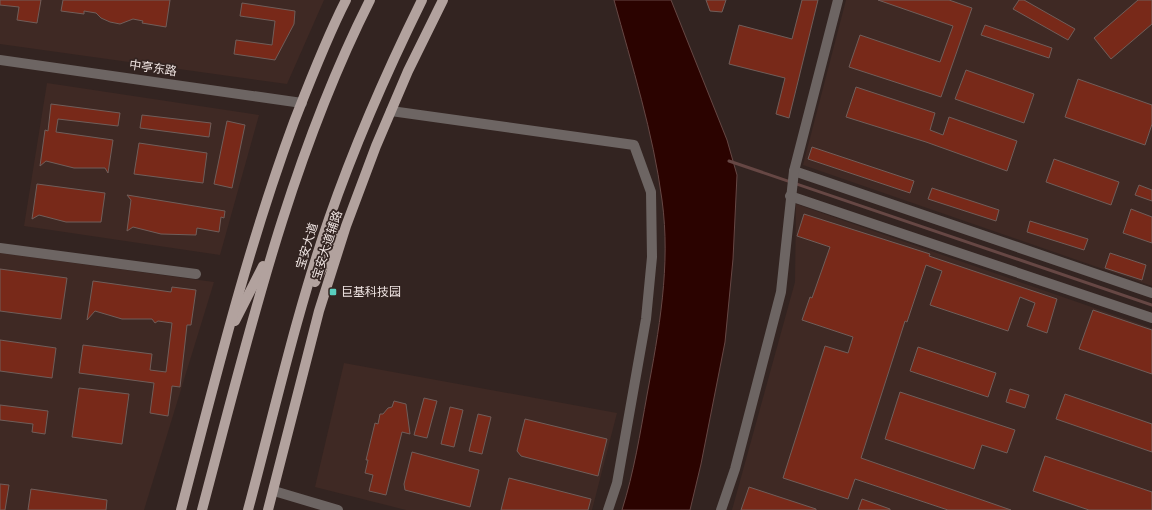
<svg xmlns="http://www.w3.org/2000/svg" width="1152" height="510" font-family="'Roboto Condensed','Noto Sans SC',sans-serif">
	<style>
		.built { fill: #3f2924 }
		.water { fill: #2b0300; stroke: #664744 }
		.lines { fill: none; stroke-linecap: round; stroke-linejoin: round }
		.stream { stroke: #664744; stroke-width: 3 }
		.building { fill: #782919; stroke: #705e5a }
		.minor { stroke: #6d6563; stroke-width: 10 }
		.major { stroke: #b2a29e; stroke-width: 10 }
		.poi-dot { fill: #59cebe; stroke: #332421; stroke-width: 1.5 }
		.labels { text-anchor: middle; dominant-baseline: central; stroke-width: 3.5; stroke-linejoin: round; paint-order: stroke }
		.street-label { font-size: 12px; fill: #f0e5e3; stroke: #332421 }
		.poi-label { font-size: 12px; fill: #f0e5e3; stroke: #332421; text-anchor: start }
	</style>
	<rect width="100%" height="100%" fill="#332421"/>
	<g class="built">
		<path d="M0,0H324L287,84L0,44Z"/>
		<path d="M846,0H1152V286L803,165Z"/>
		<path d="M47,83L259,115L220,255L24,226Z"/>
		<path d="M796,204L1152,328V510H732L795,282Z"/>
		<path d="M0,253L214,282L144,510H0Z"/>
		<path d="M344,363L617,413L592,510H406L315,487Z"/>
	</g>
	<path class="water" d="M614,0H671L727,140L737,175L733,259L725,342L701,464L690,510H622C634,472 640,434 647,395C659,331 671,265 662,200C653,132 632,66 614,0Z"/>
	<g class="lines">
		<path class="stream" d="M729,161L1152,305"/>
	</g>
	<g class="building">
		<path d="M0,0H41L37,23L17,20L19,7L0,5Z"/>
		<path d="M63,0H170L166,27L142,23L143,21L133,19L120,24L110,22L101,18L96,13L84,11V14L61,11Z"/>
		<path d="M706,0H726L722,12L710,11Z"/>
		<path d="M802,0H818L789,118L776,114L785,78L729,64L739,25L792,39Z"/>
		<path d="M878,0H949L972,8L941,97L849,67L860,35L940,62L953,26Z"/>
		<path d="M1019,0H1024L1075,29L1068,40L1013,9Z"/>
		<path d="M1138,0H1152V24L1111,59L1094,38Z"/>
		<path d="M242,3L295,11L294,24L275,60L234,54L236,40L272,45L275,21L240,16Z"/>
		<path d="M985,25L1052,48L1049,58L981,35Z"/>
		<path d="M966,70L1034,94L1024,123L955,99Z"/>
		<path d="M1078,79L1152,105V124L1145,145L1065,117Z"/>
		<path d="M856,87L935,113L930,130L943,135L949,117L1017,141L1007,171L926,142L846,117Z"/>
		<path d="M51,104L120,113L118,126L58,119L56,132L113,140L108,173L105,168H74L46,161L40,166L45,130L48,131Z"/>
		<path d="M142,115L211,123L209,137L140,128Z"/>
		<path d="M227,121L245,125L232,188L214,184Z"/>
		<path d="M139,143L207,153L203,183L134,174Z"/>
		<path d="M812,147L914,181L910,193L808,159Z"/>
		<path d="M1054,159L1119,182L1111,205L1046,182Z"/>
		<path d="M37,184L105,193L101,222H66L39,215L32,219Z"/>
		<path d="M1139,185L1152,190V201L1135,195Z"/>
		<path d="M932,188L999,210L996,221L928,199Z"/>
		<path d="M127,195L225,211L224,218L221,217L219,232L197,228L196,235L161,234L133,227L127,231L131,200Z"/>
		<path d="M1131,209L1152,217V243L1123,233Z"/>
		<path d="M804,214L930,254L929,256L1057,299L1047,333L1027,326L1035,303L1020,297L1008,331L930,305L942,271L926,265L907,322L905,321L861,458L1011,510H948L855,479L848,499L783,478L825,346L848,353L853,337L802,320L810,297L812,298L830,247L797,236Z"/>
		<path d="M1030,221L1088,239L1084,250L1027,232Z"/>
		<path d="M1110,253L1146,265L1142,280L1105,268Z"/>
		<path d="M0,269L67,278L61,319L0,311Z"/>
		<path d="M93,281L171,292L172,287L196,290L191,325H187L180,387L172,386L168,416L150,413L154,383L79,373L83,345L152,354L150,370L166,372L172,323L158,321L155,323L152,319H122L95,311L87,320Z"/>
		<path d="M1093,310L1152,330V374L1079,349Z"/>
		<path d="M0,340L56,348L52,378L0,371Z"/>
		<path d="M918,347L996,373L988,397L910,371Z"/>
		<path d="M79,388L129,394L122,444L72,437Z"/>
		<path d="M1010,389L1029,395L1025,408L1006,402Z"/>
		<path d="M900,392L1015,430L1007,453L982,445L974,469L885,439Z"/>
		<path d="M1065,394L1152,424V452L1056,419Z"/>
		<path d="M424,398L437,401L427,438L414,435Z"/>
		<path d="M394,401L406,404L410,434L402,432L386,495L369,491L373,475L365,473L368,460H366L375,423L378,424L380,414H383L388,408L392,407Z"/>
		<path d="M0,405L48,411L45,434L32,432L33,424L0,420Z"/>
		<path d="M450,407L463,410L454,447L441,444Z"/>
		<path d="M478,414L491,417L482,454L469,451Z"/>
		<path d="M525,419L607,439L598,476L521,456L517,451Z"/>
		<path d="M412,452L479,470L470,507L405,490L404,484Z"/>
		<path d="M1045,456L1152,492V510H1089L1033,491Z"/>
		<path d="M509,478L591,499L588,510H501Z"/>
		<path d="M0,484L9,485L5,510H0Z"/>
		<path d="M749,487L816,509V510H741Z"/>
		<path d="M31,489L107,500L106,510H28Z"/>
		<path d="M862,499L890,509V510H858Z"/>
	</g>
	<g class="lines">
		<g class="minor">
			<path d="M0,60L302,103"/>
			<path d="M391,111L634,145L651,192L652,257L646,319L617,483L608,510"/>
			<path d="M794,171L1152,293"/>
			<path d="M790,196L1152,318"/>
			<path d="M0,248L196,274"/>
			<path d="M274,491L338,510"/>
			<path d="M721,510L735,469L781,292L794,171L838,0"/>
		</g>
		<g class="major">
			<path d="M315,282L339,235"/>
			<path d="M235,321L263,266"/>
			<path d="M181,510C215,380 247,249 294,122C310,81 326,39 346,0"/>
			<path d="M202,510C248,337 289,161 370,0"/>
			<path d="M248,510C274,413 296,314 329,219C355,144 387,71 422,0"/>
			<path d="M268,510L319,311L346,226L376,146L408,71L443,0"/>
		</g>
	</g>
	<rect class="poi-dot" x="329" y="288" width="8" height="8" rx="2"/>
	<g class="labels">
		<g class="street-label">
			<text transform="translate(153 68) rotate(8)">中亭东路</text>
			<text transform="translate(327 245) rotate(-72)">宝安大道辅路</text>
			<text transform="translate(307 246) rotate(-73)">宝安大道</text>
		</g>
		<g class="poi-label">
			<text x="341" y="292">巨基科技园</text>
		</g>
	</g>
</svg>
